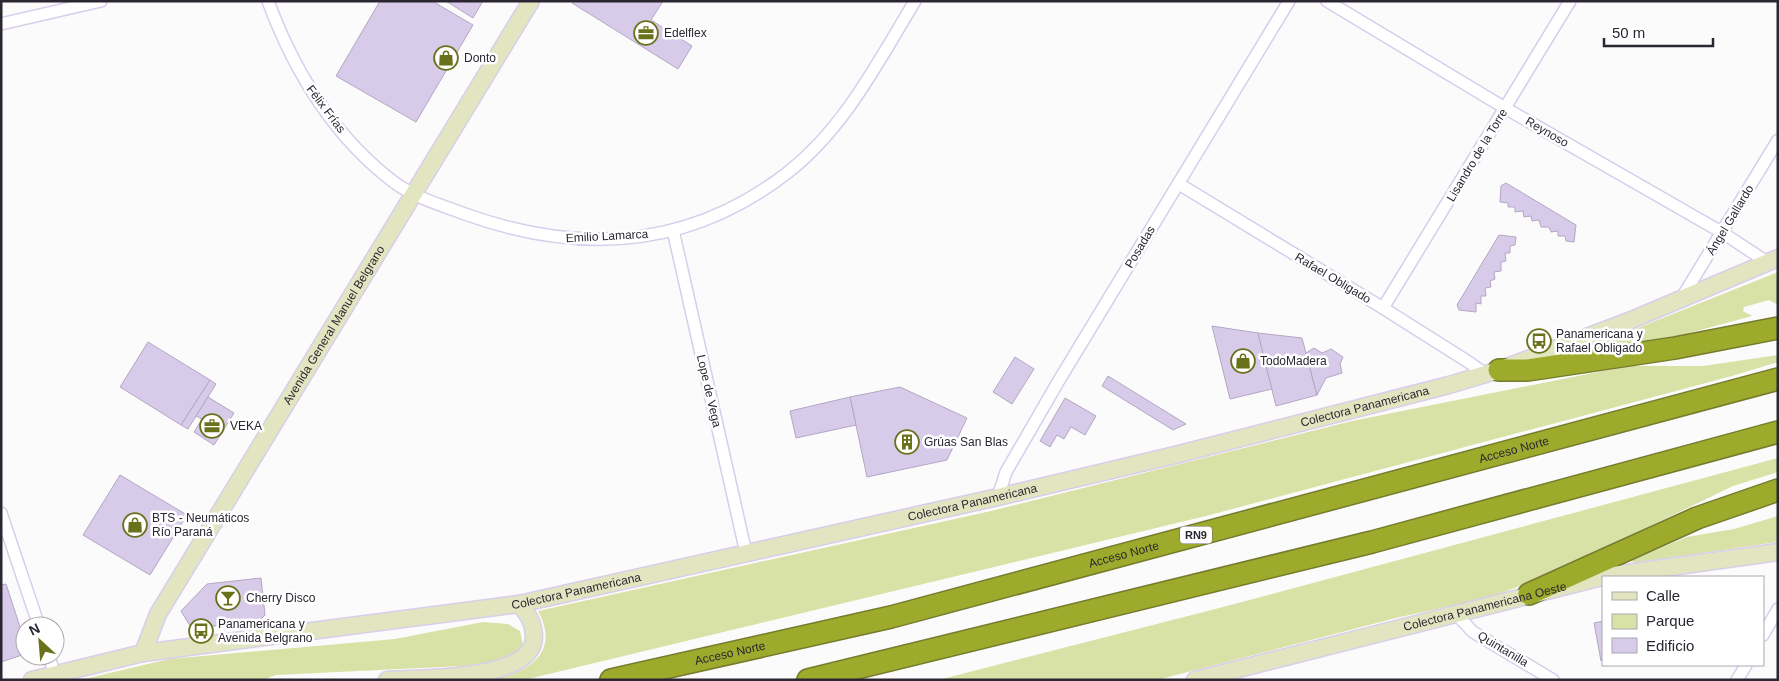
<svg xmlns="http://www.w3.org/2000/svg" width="1779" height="681" font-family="Arial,sans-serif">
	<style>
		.green { fill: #d8e2a7 }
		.building { fill: #d7cbe9; stroke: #b3a7c5 }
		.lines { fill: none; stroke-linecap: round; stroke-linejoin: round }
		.street-casing { stroke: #d9cdec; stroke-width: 14 }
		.secondary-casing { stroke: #d9cdec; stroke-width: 19 }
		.highway-casing { stroke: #757c2e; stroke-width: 24 }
		.street { stroke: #fff; stroke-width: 11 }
		.secondary { stroke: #e2e6c0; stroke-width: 16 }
		.highway { stroke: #9daa2c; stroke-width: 21 }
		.labels { text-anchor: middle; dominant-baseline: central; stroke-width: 5; stroke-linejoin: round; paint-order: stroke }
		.shield { fill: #fff; stroke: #6b6770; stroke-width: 1 }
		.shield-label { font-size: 11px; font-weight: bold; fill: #2b2632 }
		.poi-label { font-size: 12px; fill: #2b2632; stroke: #fff; text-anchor: start }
		.street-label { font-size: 12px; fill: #2b2632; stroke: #fff }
	</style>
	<rect width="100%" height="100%" fill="#fbfbfb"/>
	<g class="green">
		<path d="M1778,272V305L1769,300L1744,307L1743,311L1752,316L1671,338L1575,359H1560Z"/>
		<path d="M1778,355V362L1732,376L1210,515L524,680H490C528,673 561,653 538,611L991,511L1352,421L1628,366H1703Z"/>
		<path d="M1778,458V472L1733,486L1549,575L1491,597L1396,618L1157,680H938L1227,606Z"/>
		<path d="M1778,516V542L1633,563L1632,560L1687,537L1734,529Z"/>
		<path d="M483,622L508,624L520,631L523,645C513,660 499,661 483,665L276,675L263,680H80L169,659L395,639Z"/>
	</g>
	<g class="building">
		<path d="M380,1H432L473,25L416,122L336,76Z"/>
		<path d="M446,1H483L473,18Z"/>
		<path d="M574,1H663L651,20L692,46L678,69L572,3Z"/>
		<path d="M1506,183L1576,225L1574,242L1566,241L1565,236H1558V231L1551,232L1549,227H1541L1539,220L1532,221L1531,216L1524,217L1523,211L1515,212V207H1508V203L1500,202L1501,186Z"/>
		<path d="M1499,235L1516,237L1515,245L1510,246V253H1505L1506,261L1501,262V271L1494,272L1495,279L1490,281L1491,287L1485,288L1486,296H1481V304L1476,303V312L1459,310L1457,305Z"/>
		<path d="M1212,326L1258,333L1272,389L1230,399Z"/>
		<path d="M1258,333L1302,338L1317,395L1276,406Z"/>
		<path d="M148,342L210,380L181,425L120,387Z"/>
		<path d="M1314,348L1322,353L1331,349L1343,357L1340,364L1342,373L1326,378L1317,395L1306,353Z"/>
		<path d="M1015,357L1034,369L1012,404L993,392Z"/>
		<path d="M1108,376L1186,424L1173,430L1102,386Z"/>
		<path d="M210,380L216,384L188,429L181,425Z"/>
		<path d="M900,387L967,418L947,460L867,477L850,397Z"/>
		<path d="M208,397L234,413L214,445L194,432L202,419L196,416Z"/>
		<path d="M850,397L856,425L796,438L790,411Z"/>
		<path d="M1065,398L1096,416L1085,435L1071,427L1064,439L1057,435L1050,447L1040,441Z"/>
		<path d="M120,475L187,515L150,575L83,535Z"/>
		<path d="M261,578L265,615L260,620L192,629L181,611L207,584Z"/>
		<path d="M6,584L25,642V654L1,662V585Z"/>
		<path d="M1603,621V660L1601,661L1594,623Z"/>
	</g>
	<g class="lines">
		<g class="street-casing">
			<g id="street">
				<path d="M268,1C294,71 334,137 395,183C416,198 441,205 465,214C579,255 689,249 787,173C844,129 878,62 915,1"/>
				<path d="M1327,1L1505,108L1723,233L1767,262"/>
				<path d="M1,24L101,1"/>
				<path d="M1179,184L1383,308L1470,363L1485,374"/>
				<path d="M673,230L746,553"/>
				<path d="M1681,299L1778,140"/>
				<path d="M1383,308L1570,1"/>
				<path d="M998,497L1006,472L1058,382L1289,1"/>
				<path d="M1,513L39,626"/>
				<path d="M1456,614L1473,632L1553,680"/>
				<path d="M1763,635L1778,609"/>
				<path d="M49,656L54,673"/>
				<path d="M1737,680L1746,665"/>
			</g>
		</g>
		<g class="secondary-casing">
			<g id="secondary">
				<path id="s1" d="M143,653L158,614L531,1"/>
				<path id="s2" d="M32,680L143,653L519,604L998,497L1175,455L1449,385L1499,370L1629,321L1778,258"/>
				<path d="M387,680C420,678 532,681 534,638C534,623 528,614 519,604"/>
				<path id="s3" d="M1195,680L1606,576L1778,552"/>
			</g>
		</g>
		<g class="highway-casing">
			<g id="highway">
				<path d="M1499,370H1528L1675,348L1778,328"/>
				<path d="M1529,594L1697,518L1778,490"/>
				<path id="s4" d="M611,680L891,617L1778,379"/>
				<path d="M808,680L1372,542L1778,432"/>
			</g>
		</g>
		<use href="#street" class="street"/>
		<use href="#secondary" class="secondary"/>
		<use href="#highway" class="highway"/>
	</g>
	<defs>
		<g id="office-ring" transform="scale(1.25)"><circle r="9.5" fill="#fff" stroke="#69721b" stroke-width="1.5"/><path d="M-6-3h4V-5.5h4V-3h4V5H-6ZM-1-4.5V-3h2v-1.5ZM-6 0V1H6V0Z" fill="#69721b"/></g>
		<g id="shop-ring" transform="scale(1.25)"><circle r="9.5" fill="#fff" stroke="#69721b" stroke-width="1.5"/><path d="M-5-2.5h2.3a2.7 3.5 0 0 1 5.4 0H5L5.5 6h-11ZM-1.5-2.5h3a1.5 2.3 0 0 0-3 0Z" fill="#69721b"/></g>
		<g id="bus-ring" transform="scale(1.25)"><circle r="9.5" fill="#fff" stroke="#69721b" stroke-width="1.5"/><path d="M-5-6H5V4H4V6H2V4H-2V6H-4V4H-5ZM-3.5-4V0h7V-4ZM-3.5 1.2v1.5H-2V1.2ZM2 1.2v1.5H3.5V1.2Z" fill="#69721b"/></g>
		<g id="building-ring" transform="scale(1.25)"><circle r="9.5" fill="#fff" stroke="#69721b" stroke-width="1.5"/><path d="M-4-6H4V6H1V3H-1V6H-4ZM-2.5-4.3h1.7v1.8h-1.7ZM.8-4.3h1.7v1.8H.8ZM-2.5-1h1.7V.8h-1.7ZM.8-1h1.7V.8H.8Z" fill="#69721b"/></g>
		<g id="bar-ring" transform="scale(1.25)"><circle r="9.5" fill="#fff" stroke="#69721b" stroke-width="1.5"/><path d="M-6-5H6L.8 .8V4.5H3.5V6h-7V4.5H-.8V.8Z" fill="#69721b"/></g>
	</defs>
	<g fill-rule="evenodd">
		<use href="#office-ring" x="646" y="33"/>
		<use href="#shop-ring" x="446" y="58"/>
		<use href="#bus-ring" x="1539" y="341"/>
		<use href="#shop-ring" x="1243" y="361"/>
		<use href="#office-ring" x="212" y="426"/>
		<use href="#building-ring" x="907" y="442"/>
		<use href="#shop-ring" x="135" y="525"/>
		<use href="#bar-ring" x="228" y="598"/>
		<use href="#bus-ring" x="201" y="631"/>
	</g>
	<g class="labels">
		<rect class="shield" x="1180" y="526.5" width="32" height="17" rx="4"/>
		<g class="shield-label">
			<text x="1196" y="535">RN9</text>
		</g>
		<g class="poi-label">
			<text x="664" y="33">Edelflex</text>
			<text x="464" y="58">Donto</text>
			<text x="1556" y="334">Panamericana y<tspan x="1556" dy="14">Rafael Obligado</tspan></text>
			<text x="1260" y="361">TodoMadera</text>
			<text x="230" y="426">VEKA</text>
			<text x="924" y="442">Grúas San Blas</text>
			<text x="152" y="518">BTS - Neumáticos<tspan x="152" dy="14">Río Paraná</tspan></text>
			<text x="246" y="598">Cherry Disco</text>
			<text x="218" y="624">Panamericana y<tspan x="218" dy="14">Avenida Belgrano</tspan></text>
		</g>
		<g class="street-label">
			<text transform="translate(326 109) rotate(53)">Félix Frías</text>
			<text transform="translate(1547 132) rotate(30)">Reynoso</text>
			<text transform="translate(1477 155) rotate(-59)">Lisandro de la Torre</text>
			<text transform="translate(1730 220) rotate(-59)">Ángel Gallardo</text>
			<text transform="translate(607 236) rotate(-3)">Emilio Lamarca</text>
			<text transform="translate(1140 247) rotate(-59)">Posadas</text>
			<text transform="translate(1333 278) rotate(31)">Rafael Obligado</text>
			<text stroke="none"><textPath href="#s1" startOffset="380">Avenida General Manuel Belgrano</textPath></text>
			<text transform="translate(709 391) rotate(77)">Lope de Vega</text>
			<text stroke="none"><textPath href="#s2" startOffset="1362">Colectora Panamericana</textPath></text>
			<text stroke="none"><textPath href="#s4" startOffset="932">Acceso Norte</textPath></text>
			<text stroke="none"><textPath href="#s2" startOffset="958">Colectora Panamericana</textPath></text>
			<text stroke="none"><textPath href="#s4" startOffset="528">Acceso Norte</textPath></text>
			<text stroke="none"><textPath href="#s2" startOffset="552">Colectora Panamericana</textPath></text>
			<text stroke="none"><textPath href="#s3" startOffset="299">Colectora Panamericana Oeste</textPath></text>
			<text transform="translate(1503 649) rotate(31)">Quintanilla</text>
			<text stroke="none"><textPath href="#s4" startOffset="122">Acceso Norte</textPath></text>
		</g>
	</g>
	<rect width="1779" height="681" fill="none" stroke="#2b2632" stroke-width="5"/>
	<rect x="1602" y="576" width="162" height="90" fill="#ffffff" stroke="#aaa8ad"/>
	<rect x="1612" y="592" width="25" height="8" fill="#e2e6c0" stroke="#aaa8ad"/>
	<text x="1646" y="601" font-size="15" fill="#2b2632">Calle</text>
	<rect x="1612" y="614" width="25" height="15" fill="#d8e2a7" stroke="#aaa8ad"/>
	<text x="1646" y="626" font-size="15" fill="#2b2632">Parque</text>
	<rect x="1612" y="638" width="25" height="15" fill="#d7cbe9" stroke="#aaa8ad"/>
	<text x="1646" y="651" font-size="15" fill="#2b2632">Edificio</text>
	<g transform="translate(40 641) rotate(334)"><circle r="24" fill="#ffffff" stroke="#aaa8ad"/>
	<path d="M0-4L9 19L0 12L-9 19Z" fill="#69721b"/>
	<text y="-8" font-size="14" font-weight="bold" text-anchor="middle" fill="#2b2632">N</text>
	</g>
	<path d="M1604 38v8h109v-8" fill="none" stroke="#2b2632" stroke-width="2.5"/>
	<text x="1612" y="38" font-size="15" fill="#2b2632" stroke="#ffffff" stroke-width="4" paint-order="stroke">50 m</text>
</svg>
